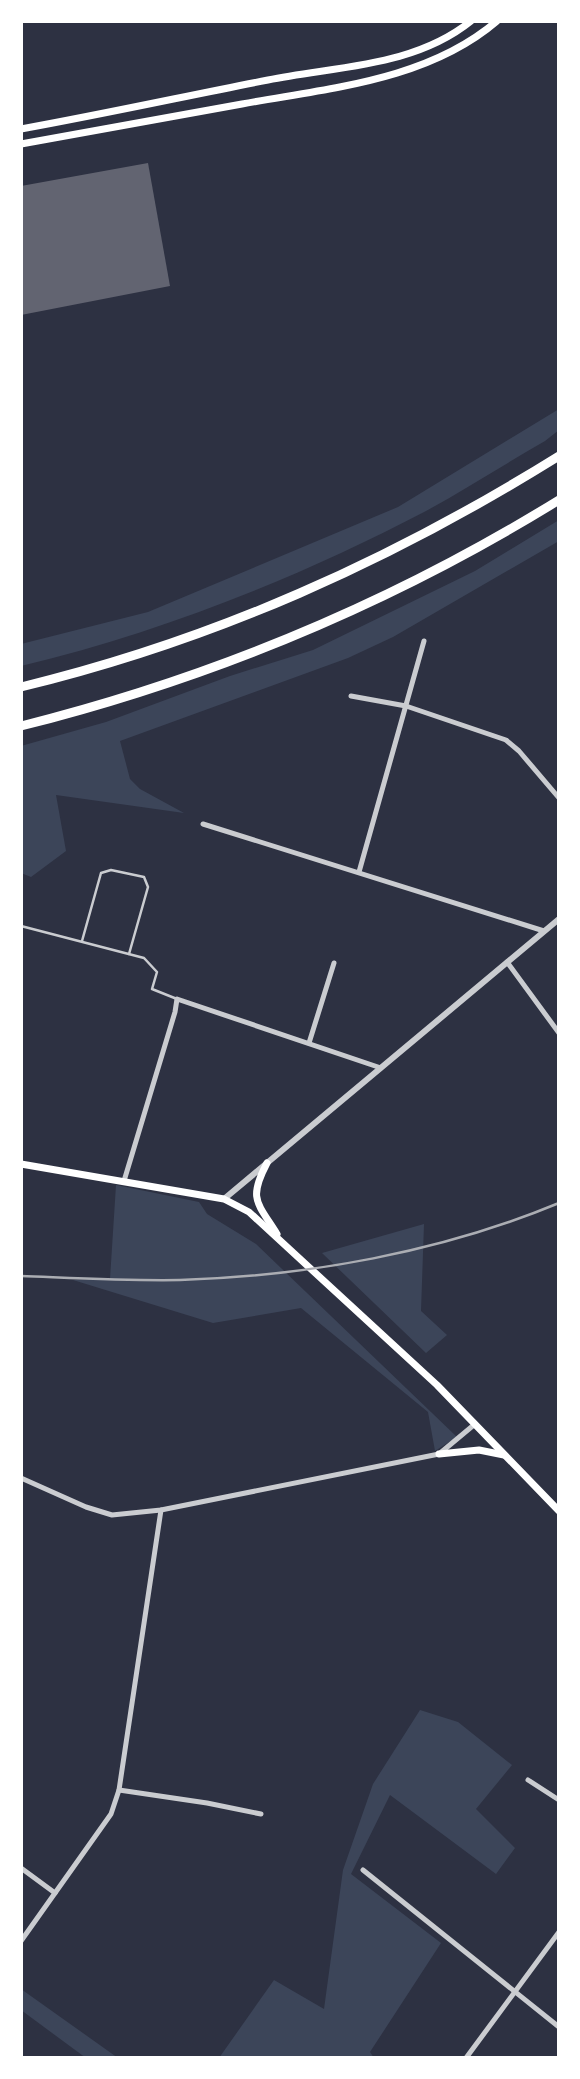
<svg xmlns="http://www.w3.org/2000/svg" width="580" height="2079" font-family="'Roboto Condensed',sans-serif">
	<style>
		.green { fill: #3c4559 }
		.building { fill: #626471 }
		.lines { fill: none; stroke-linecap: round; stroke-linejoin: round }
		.service { stroke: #caccd0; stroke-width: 2.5 }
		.minor { stroke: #caccd0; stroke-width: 5 }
		.tertiary { stroke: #caccd0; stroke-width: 6 }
		.secondary { stroke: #fff; stroke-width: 7 }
		.motorway { stroke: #fff; stroke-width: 9 }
		.rail { stroke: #abadb3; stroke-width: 2.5 }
	</style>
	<rect width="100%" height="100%" fill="#2d3142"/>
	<g class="green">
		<path d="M559,409V430L545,441C505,464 466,489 426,511C298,578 162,632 21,666V644L148,612L398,507Z"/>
		<path d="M559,520V541L393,637L348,658L120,741L130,779L140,789L184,813L56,795L66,851L31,877L21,873V746L106,722L230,676L313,650L475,571Z"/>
		<path d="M116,1185L199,1202L207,1214L256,1244L457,1437L435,1451L428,1412L301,1308L213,1323L73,1280L110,1279Z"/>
		<path d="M424,1224L421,1311L447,1335L426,1353L322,1253Z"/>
		<path d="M420,1710L458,1722L512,1765L476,1809L515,1848L496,1874L390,1795L351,1874L441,1943L370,2052L374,2058H288L281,2056L280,2058H219L274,1980L324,2009L343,1870L373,1784Z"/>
		<path d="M21,1989L118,2058H86L21,2010Z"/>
	</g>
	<path class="building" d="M148,163L170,286L21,315V186Z"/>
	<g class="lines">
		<g class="service">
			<path d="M21,926L144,958L157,972L152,989L177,999"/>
			<path d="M82,941L101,873L111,870L144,877L148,887L129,954"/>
		</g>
		<g class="minor">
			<path d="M351,696L406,706L506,740L519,751L559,798"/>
			<path d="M203,824L544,931"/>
			<path d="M359,872L424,641"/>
			<path d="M507,962L559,1033"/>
			<path d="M309,1043L334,963"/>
			<path d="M124,1181L175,1012L177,999L381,1068"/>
			<path d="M21,1478L86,1507L112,1515L161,1510L439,1454L475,1424"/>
			<path d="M528,1780L559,1800"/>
			<path d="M119,1790L207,1803L261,1814"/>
			<path d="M21,1868L55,1893"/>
			<path d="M363,1870L559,2027"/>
			<path d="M21,1941L111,1814L119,1790L161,1510"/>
			<path d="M466,2058L559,1932"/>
		</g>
		<path class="tertiary" d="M224,1199L559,919"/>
		<g class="secondary">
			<path d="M21,129C104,114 186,96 268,80C337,66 414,67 471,21"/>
			<path d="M21,144C95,131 168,117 242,104C328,88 427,81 497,21"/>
			<path d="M267,1163C248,1199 257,1202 277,1234"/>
			<path d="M21,1164L224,1199L249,1212L437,1385L559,1511"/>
			<path d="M439,1454L479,1450L504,1455"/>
		</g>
		<g class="motorway">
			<path d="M21,687C215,640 390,561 559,456"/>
			<path d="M21,726C212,678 392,603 559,500"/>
		</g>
		<path class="rail" d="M21,1276C74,1278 127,1281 180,1280C308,1276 441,1252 559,1203"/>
	</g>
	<rect width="580" height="2079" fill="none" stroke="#ffffff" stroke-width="46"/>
</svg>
